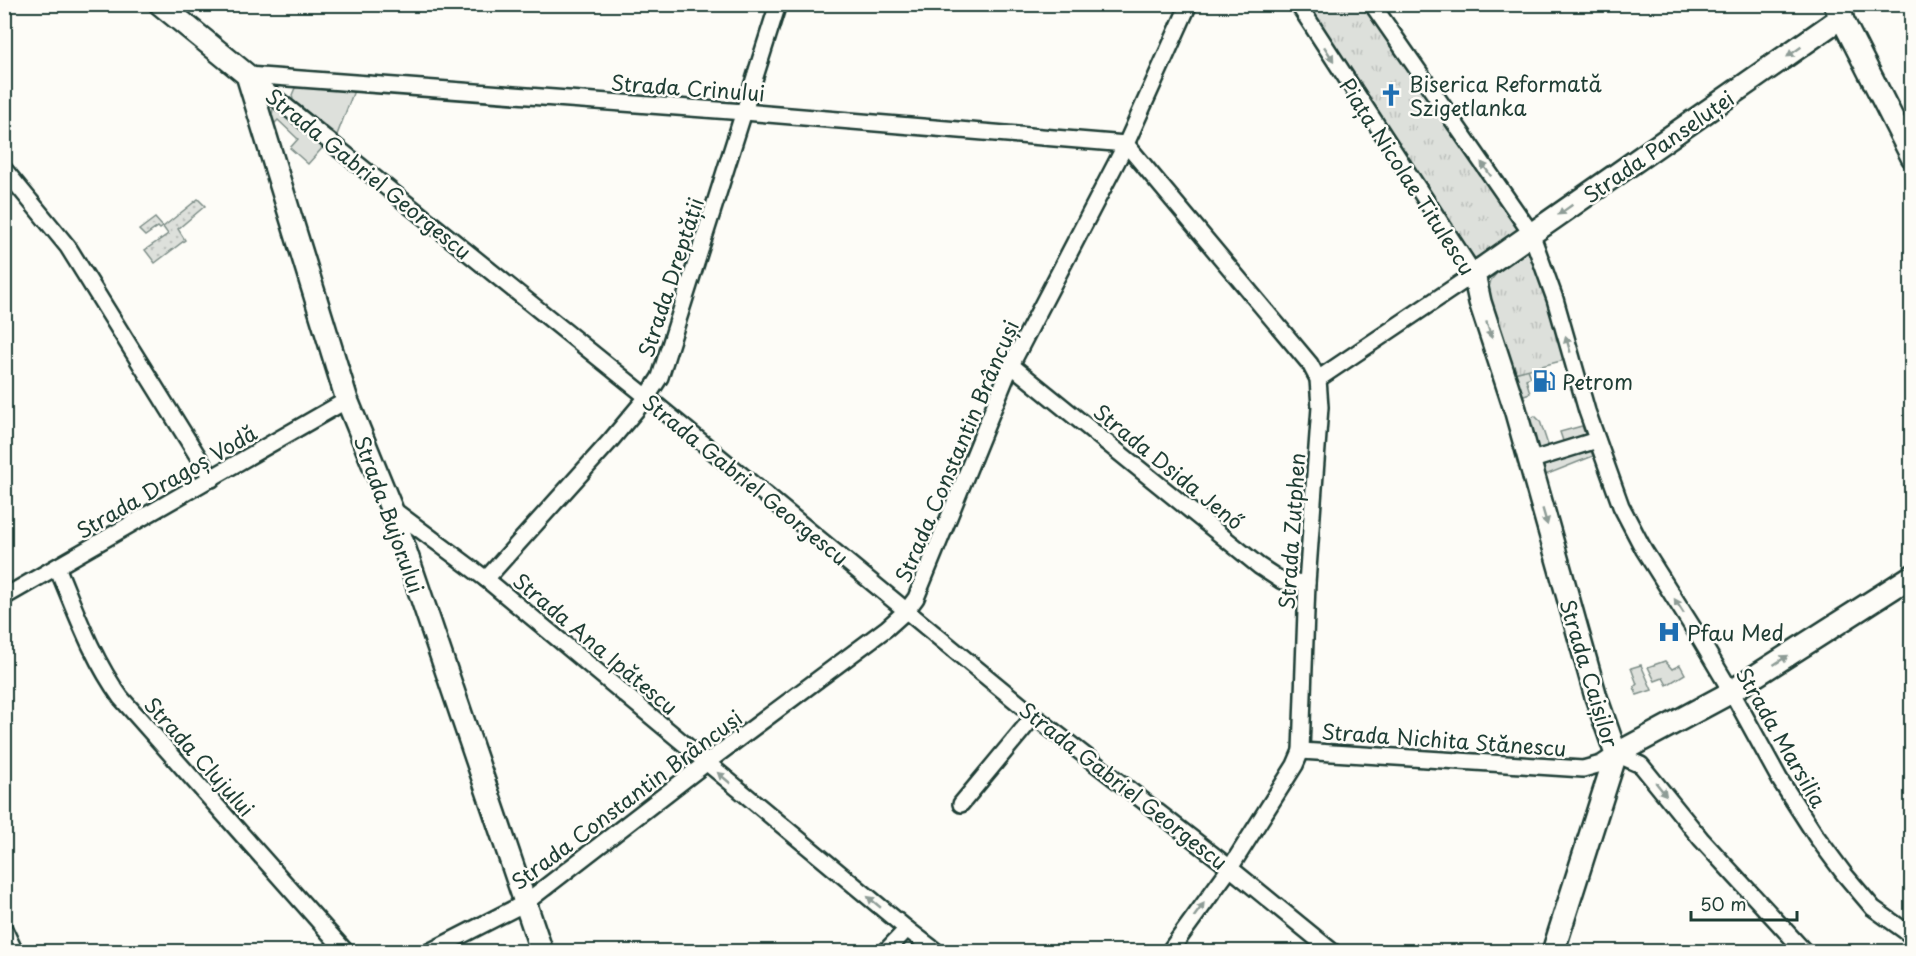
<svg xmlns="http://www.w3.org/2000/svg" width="1916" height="956" font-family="'Playpen Sans',sans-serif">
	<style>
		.grass { fill: #dde0db; stroke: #7e8e88; stroke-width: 1.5 }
		.park { fill: url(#park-tufts); stroke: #7e8e88; stroke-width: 1.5 }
		.garden { fill: url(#garden-dots); stroke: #7e8e88; stroke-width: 1.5 }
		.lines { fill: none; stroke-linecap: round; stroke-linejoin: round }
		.street-casing { stroke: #1f3d34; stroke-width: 20 }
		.secondary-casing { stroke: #1f3d34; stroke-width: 26 }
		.street { stroke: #fdfcf7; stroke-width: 15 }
		.secondary { stroke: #fdfcf7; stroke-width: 21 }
		.oneway { fill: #8e9c96 }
		.labels { text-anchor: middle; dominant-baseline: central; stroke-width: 5; stroke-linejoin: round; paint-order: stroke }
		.poi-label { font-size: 21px; fill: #1f3d34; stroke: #fdfcf7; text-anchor: start }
		.street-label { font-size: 21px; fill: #1f3d34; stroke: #fdfcf7 }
	</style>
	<defs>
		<pattern id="park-tufts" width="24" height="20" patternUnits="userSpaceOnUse" patternTransform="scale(1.5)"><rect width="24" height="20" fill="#dde0db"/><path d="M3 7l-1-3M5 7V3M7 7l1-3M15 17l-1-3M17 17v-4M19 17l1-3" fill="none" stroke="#bdc1bd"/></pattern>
		<pattern id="garden-dots" width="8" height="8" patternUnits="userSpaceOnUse" patternTransform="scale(1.5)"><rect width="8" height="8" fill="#dde0db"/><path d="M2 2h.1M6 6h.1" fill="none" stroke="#bdc1bd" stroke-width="1.8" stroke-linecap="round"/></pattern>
	</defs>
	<rect width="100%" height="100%" fill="#fdfcf7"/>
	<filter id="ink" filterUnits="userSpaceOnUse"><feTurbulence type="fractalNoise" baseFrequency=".0167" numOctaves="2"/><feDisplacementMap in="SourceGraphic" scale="12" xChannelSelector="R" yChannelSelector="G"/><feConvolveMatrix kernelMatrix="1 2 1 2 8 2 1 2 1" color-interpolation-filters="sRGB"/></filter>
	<g filter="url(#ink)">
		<g class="grass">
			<path d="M303,86L355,88L337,135L293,100L292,95L295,88Z"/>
			<path d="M274,103L325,145L308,164L290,148L298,139L278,120L270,128Z"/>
			<path d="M1528,369L1531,377L1526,379L1530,393L1521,396L1512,373Z"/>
			<path d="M1535,416L1540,421L1549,448L1539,452L1529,421L1530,418Z"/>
			<path d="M1582,426L1586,437L1564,444L1560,432Z"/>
			<path d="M1590,449L1593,456L1543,476L1542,462Z"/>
			<path d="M1665,661L1672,669L1680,665L1685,674L1667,685L1663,678L1655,681L1648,667Z"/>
			<path d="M1641,665L1652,690L1637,695L1634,687L1637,684L1631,668Z"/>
		</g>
		<g class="park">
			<path d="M1306,5H1363L1519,231L1477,263Z"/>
			<path d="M1532,249L1551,304L1565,360L1510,374L1485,302L1491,280L1503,266Z"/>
		</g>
		<path class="garden" d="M198,199L205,206L178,229L185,240L155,263L145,250L168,234L163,227L160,229L158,227L145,236L139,230L155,218L163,227Z"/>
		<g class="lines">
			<g class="street-casing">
				<g id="street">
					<path d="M1298,4L1474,274L1318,379"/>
					<path d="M1372,4L1531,233L1555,299L1587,411L1621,506L1644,550L1697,634L1735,698L1780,780L1816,836L1845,875L1873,908L1912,936"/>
					<path d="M247,75L647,397L1034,716L1230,868L1333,952"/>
					<path d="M247,75L744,112L1126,144"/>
					<path d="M1126,144L1310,364L1318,379L1320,407L1307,583L1301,751L1295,765L1230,868L1169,952"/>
					<path d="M4,169L68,247L212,479"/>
					<path d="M1011,365L1259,566L1282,581L1307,583"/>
					<path d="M1529,461L1597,440"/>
					<path d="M391,508L486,579L907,929L937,952"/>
					<path d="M57,567C76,612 92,658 121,698L346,952"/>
					<path d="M486,579L611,440L647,397L660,377L778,4"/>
					<path d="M4,597L347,400"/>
					<path d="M1301,751L1583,769L1601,764L1616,754L1641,765L1701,839L1805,952"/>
					<path d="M961,804L1034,716"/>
					<path d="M4,929L15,952"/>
					<path d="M429,952L525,903L706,763L887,628L907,610L916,598L1011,365L1126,144L1189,4"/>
					<path d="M885,952L907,929"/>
				</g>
			</g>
			<g class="secondary-casing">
				<g id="secondary">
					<path d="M160,4L247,75L347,400L391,508L542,952"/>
					<path d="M1835,5L1912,157"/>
					<path d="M1616,754L1724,696L1912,576"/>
					<path d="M1553,952L1616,754L1596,697L1515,409L1480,302L1474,274L1842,17"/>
				</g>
			</g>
			<use href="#street" class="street"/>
			<use href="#secondary" class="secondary"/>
		</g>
		<defs><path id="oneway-solid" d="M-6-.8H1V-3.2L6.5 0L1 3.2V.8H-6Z" transform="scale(1.5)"/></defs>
		<g class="oneway">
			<use href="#oneway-solid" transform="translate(1794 52) rotate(145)"/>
			<use href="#oneway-solid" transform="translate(1329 54) rotate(57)"/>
			<use href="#oneway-solid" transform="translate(1486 169) rotate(-125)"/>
			<use href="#oneway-solid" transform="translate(1565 210) rotate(145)"/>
			<use href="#oneway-solid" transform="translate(1489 330) rotate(72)"/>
			<use href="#oneway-solid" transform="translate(1568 344) rotate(-106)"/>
			<use href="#oneway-solid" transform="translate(1545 517) rotate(74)"/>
			<use href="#oneway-solid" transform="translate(1679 606) rotate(-123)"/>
			<use href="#oneway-solid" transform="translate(1781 660) rotate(-33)"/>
			<use href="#oneway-solid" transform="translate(724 778) rotate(-140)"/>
			<use href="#oneway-solid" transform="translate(1661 789) rotate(51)"/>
			<use href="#oneway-solid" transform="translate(874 902) rotate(-140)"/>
			<use href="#oneway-solid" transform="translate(1199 910) rotate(-54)"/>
		</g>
	</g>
	<defs>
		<g id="church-bare" transform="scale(1.8)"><path d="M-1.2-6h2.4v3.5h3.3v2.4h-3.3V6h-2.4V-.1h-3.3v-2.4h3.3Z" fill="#1f6fb2" stroke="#fdfcf7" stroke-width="2.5" paint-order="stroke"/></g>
		<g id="fuel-bare" transform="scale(1.8)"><path d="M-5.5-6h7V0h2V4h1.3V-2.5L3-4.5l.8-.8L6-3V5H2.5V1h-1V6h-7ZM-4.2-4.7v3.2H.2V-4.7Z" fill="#1f6fb2" stroke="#fdfcf7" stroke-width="2.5" paint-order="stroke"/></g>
		<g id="hospital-bare" transform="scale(1.8)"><path d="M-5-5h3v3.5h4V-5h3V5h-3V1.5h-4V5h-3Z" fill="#1f6fb2" stroke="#fdfcf7" stroke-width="2.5" paint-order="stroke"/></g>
	</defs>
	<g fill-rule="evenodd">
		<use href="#church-bare" x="1391" y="95"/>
		<use href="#fuel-bare" x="1544" y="381"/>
		<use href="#hospital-bare" x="1669" y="632"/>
	</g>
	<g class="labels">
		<g class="poi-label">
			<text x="1409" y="83">Biserica Reformată<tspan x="1409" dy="24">Szigetlanka</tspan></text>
			<text x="1562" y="381">Petrom</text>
			<text x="1687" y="632">Pfau Med</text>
		</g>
		<g class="street-label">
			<text transform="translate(688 87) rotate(4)">Strada Crinului</text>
			<text transform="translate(1658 146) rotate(-35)">Strada Panseluței</text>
			<text transform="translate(369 173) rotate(39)">Strada Gabriel Georgescu</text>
			<text transform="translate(1408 176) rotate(57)">Piața Nicolae Titulescu</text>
			<text transform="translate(670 277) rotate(-72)">Strada Dreptății</text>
			<text transform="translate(956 451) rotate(-67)">Strada Constantin Brâncuși</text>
			<text transform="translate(1169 466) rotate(39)">Strada Dsida Jenő</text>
			<text transform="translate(746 479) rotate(39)">Strada Gabriel Georgescu</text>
			<text transform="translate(166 481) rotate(-30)">Strada Dragoș Vodă</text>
			<text transform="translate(390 514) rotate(70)">Strada Bujorului</text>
			<text transform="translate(1291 531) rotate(-86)">Strada Zutphen</text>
			<text transform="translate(596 643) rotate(40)">Strada Ana Ipătescu</text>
			<text transform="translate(1590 673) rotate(73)">Strada Caișilor</text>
			<text transform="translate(1782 737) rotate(60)">Strada Marsilia</text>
			<text transform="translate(1444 739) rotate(4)">Strada Nichita Stănescu</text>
			<text transform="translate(200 756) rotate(48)">Strada Clujului</text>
			<text transform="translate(1124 785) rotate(38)">Strada Gabriel Georgescu</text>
			<text transform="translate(626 799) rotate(-37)">Strada Constantin Brâncuși</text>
		</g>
	</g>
	<rect width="1916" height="956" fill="none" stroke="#fdfcf7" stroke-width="24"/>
	<rect x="12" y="12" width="1892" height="932" fill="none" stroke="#1f3d34" stroke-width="2" filter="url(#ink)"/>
	<path d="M1691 911v9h106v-9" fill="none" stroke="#1f3d34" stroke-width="3"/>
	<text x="1700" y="911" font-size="18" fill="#1f3d34" stroke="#fdfcf7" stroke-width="4.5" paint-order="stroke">50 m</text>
</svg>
